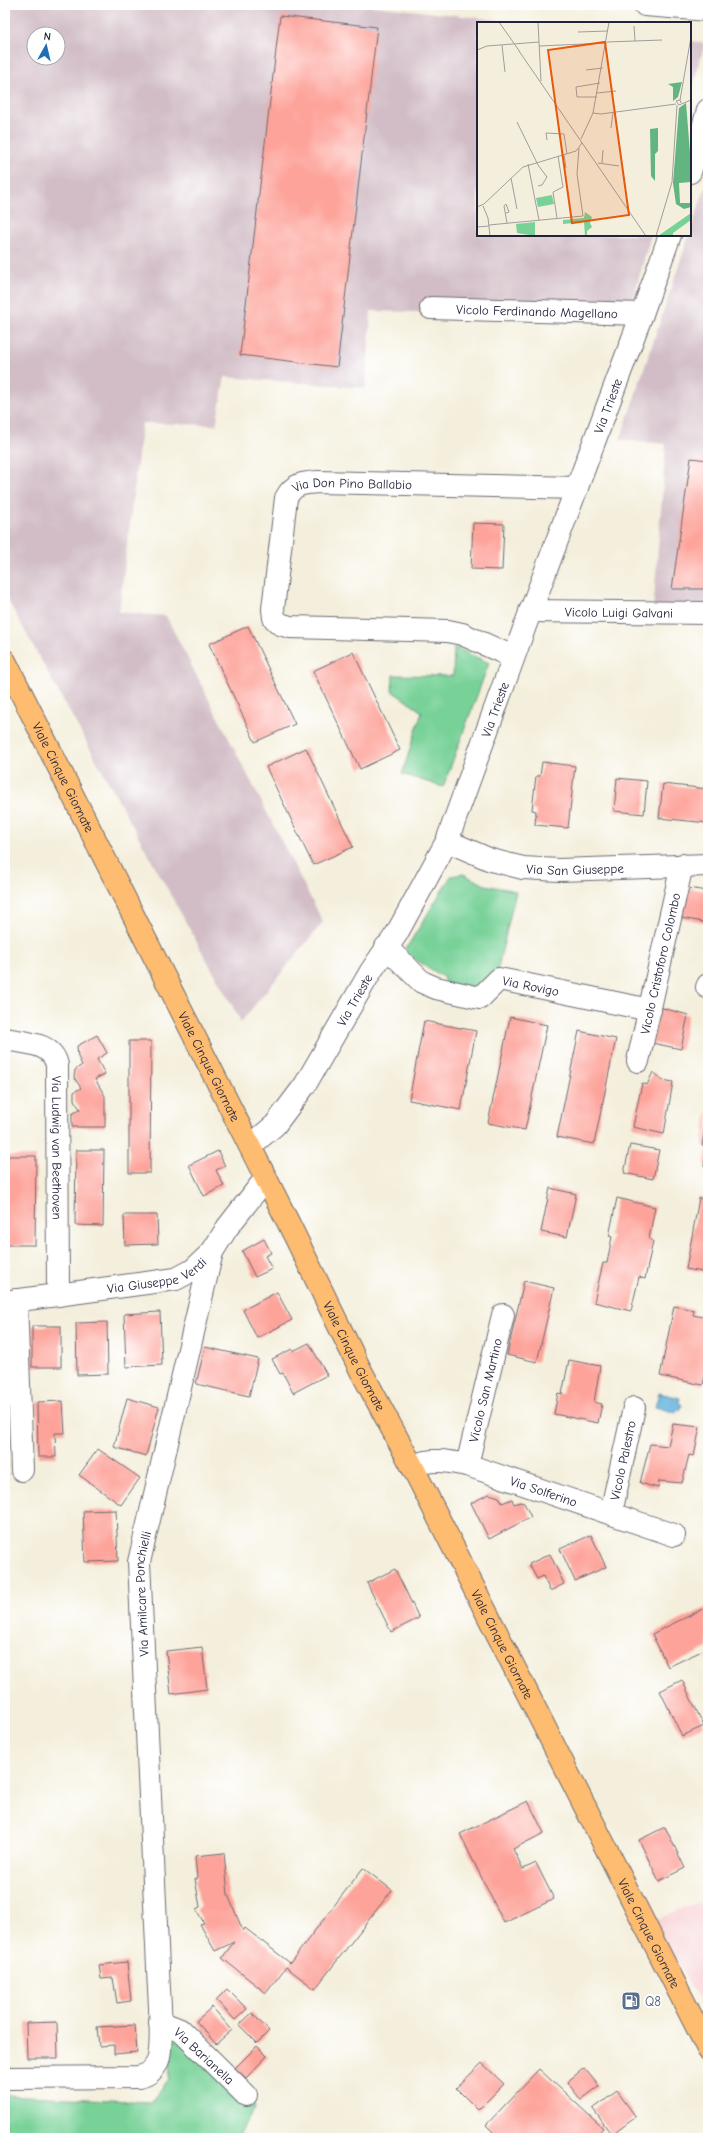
<svg xmlns="http://www.w3.org/2000/svg" width="713" height="2143" font-family="'Comic Neue',sans-serif">
	<style>
		.built { fill: #f7cfd1 }
		.industrial { fill: #d2bdc6; fill-rule: evenodd }
		.green { fill: #78d298; stroke: #4d7a6a }
		.water { fill: #61b1dc; stroke: #426a8c }
		.building { fill: #fda39a }
		.lines { fill: none; stroke-linecap: round; stroke-linejoin: round }
		.minor-casing { stroke: #6c6a73; stroke-width: 24 }
		.major-casing { stroke: #6c6a73; stroke-width: 24 }
		.minor { stroke: #fff; stroke-width: 22 }
		.major { stroke: #fdbc6f; stroke-width: 22 }
		.labels { text-anchor: middle; dominant-baseline: central; stroke-width: 4; stroke-linejoin: round; paint-order: stroke }
		.street-label { font-size: 13px; fill: #22223b; stroke: #fff }
		.service-label { font-size: 13px; fill: #4e5e75; stroke: #fff; text-anchor: start }
		.inset-road { fill: none; stroke: #a09d9c; stroke-width: 1 }
		.view { fill: #e8590c; fill-opacity: 0.15; stroke: #e8590c; stroke-width: 2 }
		.inset-edge { fill: none; stroke: #22223b; stroke-width: 2 }
	</style>
	<rect width="100%" height="100%" fill="#fff"/>
	<filter id="ink" filterUnits="userSpaceOnUse"><feTurbulence type="fractalNoise" baseFrequency=".025" numOctaves="2"/><feDisplacementMap in="SourceGraphic" scale="8" xChannelSelector="R" yChannelSelector="G"/><feConvolveMatrix kernelMatrix="1 2 1 2 8 2 1 2 1" color-interpolation-filters="sRGB"/></filter>
	<filter id="wash" filterUnits="userSpaceOnUse"><feTurbulence type="fractalNoise" baseFrequency=".012" numOctaves="4" result="noise"/><feDisplacementMap in="SourceGraphic" scale="16" xChannelSelector="R" yChannelSelector="G"/><feGaussianBlur stdDeviation="0.9" result="paint"/><feColorMatrix in="noise" values="0 0 0 0 0 0 0 0 0 0 0 0 0 0 0 0 0 1.4 0 .05"/><feComposite in="paint" operator="in"/></filter>
	<g filter="url(#wash)">
		<rect width="100%" height="100%" fill="#f4efdc"/>
		<path class="built" d="M708,1898V2015L652,1921Z"/>
		<g class="industrial">
			<path d="M5,5H365L525,23H478V235H651L628,317L371,311L366,388L225,377L216,425L142,423L119,612L166,616L323,922L241,1022L5,595ZM34,34H58V58H34Z"/>
			<path d="M690,41L705,43L690,96Z"/>
			<path d="M708,179V613L653,612L666,444L620,440Z"/>
		</g>
		<g class="green">
			<path d="M454,647L489,663L443,787L402,774L422,712L392,691L393,675L453,676Z"/>
			<path d="M463,874L485,885L516,891L496,976L479,993L446,986L443,977L404,952L451,876Z"/>
			<path d="M180,2035L256,2106L236,2138H5V2095L151,2102L169,2079L171,2042Z"/>
		</g>
		<path class="water" d="M659,1393L680,1398L679,1402L682,1405L680,1411L677,1410L676,1413L655,1407Z"/>
		<g id="blocks">
			<g class="building">
				<path d="M280,16L377,27L337,367L240,355Z"/>
				<path d="M691,458L708,460V589H672Z"/>
				<path d="M473,523L504,524L502,570L471,569Z"/>
				<path d="M248,626L295,724L255,742L209,644Z"/>
				<path d="M353,652L400,750L360,769L313,671Z"/>
				<path d="M306,748L353,847L313,865L266,767Z"/>
				<path d="M542,762L575,766L568,828L535,825L536,811L532,810L536,776H540Z"/>
				<path d="M617,778L647,781L644,814L614,811Z"/>
				<path d="M663,784L708,789V823L659,818Z"/>
				<path d="M688,888L708,891V923L682,918Z"/>
				<path d="M659,1007L688,1015L681,1049L652,1043Z"/>
				<path d="M510,1017L547,1025L525,1130L488,1123Z"/>
				<path d="M424,1021L476,1031L461,1110L409,1100Z"/>
				<path d="M579,1031L616,1039L594,1144L557,1137Z"/>
				<path d="M97,1035L107,1053L97,1059L105,1074L95,1079L105,1096V1127H72V1114L80,1109L74,1100V1092L81,1088L74,1077L75,1070L82,1065L78,1057L77,1046Z"/>
				<path d="M129,1041H151L150,1173H129Z"/>
				<path d="M653,1072L663,1080L673,1082L664,1134L633,1127L642,1083L647,1085Z"/>
				<path d="M707,1113H708V1146L702,1145Z"/>
				<path d="M630,1145L659,1150L653,1179L624,1173Z"/>
				<path d="M76,1150H104L103,1226L75,1225Z"/>
				<path d="M707,1150L708,1151V1167L704,1166Z"/>
				<path d="M218,1151L225,1166L216,1170L224,1186L204,1196L189,1165Z"/>
				<path d="M5,1156H36L35,1245H5Z"/>
				<path d="M550,1188L576,1194L567,1237L541,1232Z"/>
				<path d="M617,1198L655,1207L649,1239L653,1241L645,1279L639,1277L631,1311L594,1302L603,1263H607L612,1237L609,1236Z"/>
				<path d="M699,1198L708,1199V1273L686,1269Z"/>
				<path d="M124,1215H157L158,1244L125,1245Z"/>
				<path d="M264,1239L271,1253L265,1256L272,1269L255,1277L242,1251Z"/>
				<path d="M524,1281L554,1288L537,1362L507,1355Z"/>
				<path d="M277,1292L292,1320L257,1338L243,1310Z"/>
				<path d="M674,1306L694,1310L693,1315L708,1318V1362L703,1385L660,1376Z"/>
				<path d="M160,1312L162,1365L126,1367L124,1314Z"/>
				<path d="M107,1322L108,1374L77,1375L76,1323Z"/>
				<rect x="32" y="1326" width="29" height="41"/>
				<path d="M309,1343L327,1375L293,1393L283,1373L280,1374L272,1359L292,1349L293,1351Z"/>
				<path d="M205,1347L258,1359L249,1396L196,1384Z"/>
				<rect x="5" y="1353" width="4" height="46"/>
				<path d="M569,1360L600,1366L594,1402L602,1404L598,1423L554,1414L558,1393L562,1394Z"/>
				<path d="M127,1398L159,1407L146,1456L114,1447Z"/>
				<path d="M63,1401L65,1433H55L56,1457H38L37,1402Z"/>
				<path d="M673,1424L700,1427L694,1456L689,1455L682,1483L659,1481L658,1488L640,1483L650,1444L668,1446Z"/>
				<path d="M98,1449L140,1478L121,1505L79,1475Z"/>
				<path d="M489,1494L499,1497L502,1503L512,1499L514,1504L520,1502L524,1503L531,1517L489,1539L471,1503Z"/>
				<path d="M116,1510L118,1561L85,1562L83,1511Z"/>
				<path d="M591,1535L606,1567L575,1581L560,1549Z"/>
				<path d="M550,1554L564,1584L550,1591L543,1576L537,1579L529,1564Z"/>
				<path d="M395,1569L419,1618L391,1632L367,1583Z"/>
				<path d="M707,1607L708,1648L668,1667L652,1634Z"/>
				<path d="M202,1647L207,1689L171,1694L166,1651Z"/>
				<path d="M682,1680L704,1726L682,1736L660,1691Z"/>
				<path d="M528,1801L544,1833L513,1849L523,1869L536,1863L554,1899L504,1923L460,1834Z"/>
				<path d="M665,1827L685,1868L659,1881L639,1840Z"/>
				<path d="M224,1853L228,1895L243,1931L245,1928L290,1963L363,1868L392,1890L315,1989L286,1967L266,1993L222,1958L234,1942L215,1951L200,1924L204,1923L196,1909L200,1907L195,1879H197L195,1856Z"/>
				<path d="M127,1962L131,2001L117,2003L113,1978L101,1979L99,1965Z"/>
				<path d="M227,1989L247,2009L235,2020L216,2000Z"/>
				<path d="M212,2007L232,2030L216,2044L196,2021Z"/>
				<path d="M252,2013L269,2031L257,2043L239,2025Z"/>
				<path d="M57,2022L58,2058H27L26,2023Z"/>
				<path d="M135,2025L137,2052L114,2054V2045L99,2046L97,2027Z"/>
				<path d="M257,2046L267,2056L246,2078L235,2068Z"/>
				<path d="M482,2063L504,2084L478,2110L456,2088Z"/>
				<path d="M584,2068L599,2086L581,2100L567,2082Z"/>
				<path d="M539,2069L603,2128L593,2138H499L486,2125Z"/>
				<path d="M617,2091L636,2117L612,2135L593,2109Z"/>
			</g>
		</g>
	</g>
	<g filter="url(#ink)">
		<use href="#blocks" fill-opacity="0" stroke="#6c6a73" stroke-width="1"/>
		<g class="lines">
			<g class="minor-casing">
				<g id="minor">
					<path d="M645,5L708,10"/>
					<path d="M690,172L708,110"/>
					<path id="s1" d="M431,308L642,314"/>
					<path id="s2" d="M530,611L708,613"/>
					<path id="s3" d="M513,657L462,634L448,631L290,627L280,624L274,618L273,609L286,498C293,484 303,483 318,482L577,488"/>
					<path id="s4" d="M447,841L491,860L523,868L559,870L708,865"/>
					<path id="s5" d="M386,947L422,982L436,988L480,998L499,979L650,1010"/>
					<path d="M707,987L708,985"/>
					<path id="s6" d="M5,1039C25,1043 52,1042 57,1065L58,1295"/>
					<path id="s7" d="M638,1061L682,865"/>
					<path id="s8" d="M250,1146L275,1125L305,1085L371,971L397,933L447,841L525,626L642,314L670,235"/>
					<path d="M16,1300L22,1470"/>
					<path id="s9" d="M5,1302L176,1279L193,1270L212,1252L227,1228L266,1178"/>
					<path id="s10" d="M467,1465L503,1315"/>
					<path id="s11" d="M412,1466C431,1458 447,1461 467,1465L674,1535"/>
					<path id="s12" d="M611,1513L634,1408"/>
					<path d="M160,2022L180,2030L246,2095"/>
					<path id="s13" d="M5,2078L138,2077C146,2076 153,2071 157,2063C165,2047 158,1988 158,1967L139,1562L212,1252"/>
				</g>
			</g>
			<g class="major-casing">
				<g id="major">
					<path id="s14" d="M5,661L288,1222L360,1369L412,1466L708,2049"/>
				</g>
			</g>
			<use href="#minor" class="minor"/>
			<use href="#major" class="major"/>
		</g>
	</g>
	<defs>
		<g id="fuel-square" transform="scale(1)"><rect x="-9" y="-9" width="18" height="18" rx="4" fill="#5c6f8a" stroke="#fff"/><path d="M-5.5-6h7V0h2V4h1.3V-2.5L3-4.5l.8-.8L6-3V5H2.5V1h-1V6h-7ZM-4.2-4.7v3.2H.2V-4.7Z" fill="#fff"/></g>
	</defs>
	<g fill-rule="evenodd">
		<use href="#fuel-square" x="631" y="2001"/>
	</g>
	<g class="labels">
		<g class="street-label">
			<text stroke="none"><textPath href="#s1" startOffset="106">Vicolo Ferdinando Magellano</textPath></text>
			<text stroke="none"><textPath href="#s8" startOffset="829">Via Trieste</textPath></text>
			<text stroke="none"><textPath href="#s3" startOffset="440">Via Don Pino Ballabio</textPath></text>
			<text stroke="none"><textPath href="#s2" startOffset="89">Vicolo Luigi Galvani</textPath></text>
			<text stroke="none"><textPath href="#s8" startOffset="505">Via Trieste</textPath></text>
			<text stroke="none"><textPath href="#s14" startOffset="130">Viale Cinque Giornate</textPath></text>
			<text stroke="none"><textPath href="#s4" startOffset="133">Via San Giuseppe</textPath></text>
			<text stroke="none"><textPath href="#s7" startOffset="100">Vicolo Cristoforo Colombo</textPath></text>
			<text stroke="none"><textPath href="#s5" startOffset="170">Via Rovigo</textPath></text>
			<text stroke="none"><textPath href="#s8" startOffset="181">Via Trieste</textPath></text>
			<text stroke="none"><textPath href="#s14" startOffset="454">Viale Cinque Giornate</textPath></text>
			<text stroke="none"><textPath href="#s6" startOffset="145">Via Ludwig van Beethoven</textPath></text>
			<text stroke="none"><textPath href="#s9" startOffset="155">Via Giuseppe Verdi</textPath></text>
			<text stroke="none"><textPath href="#s14" startOffset="778">Viale Cinque Giornate</textPath></text>
			<text stroke="none"><textPath href="#s10" startOffset="77">Vicolo San Martino</textPath></text>
			<text stroke="none"><textPath href="#s12" startOffset="54">Vicolo Palestro</textPath></text>
			<text stroke="none"><textPath href="#s11" startOffset="137">Via Solferino</textPath></text>
			<text stroke="none"><textPath href="#s13" startOffset="628">Via Amilcare Ponchielli</textPath></text>
			<text stroke="none"><textPath href="#s14" startOffset="1102">Viale Cinque Giornate</textPath></text>
			<text stroke="none"><textPath href="#s14" startOffset="1426">Viale Cinque Giornate</textPath></text>
			<text transform="translate(204 2056) rotate(43)">Via Barianella</text>
		</g>
		<g class="service-label">
			<text x="645" y="2001">Q8</text>
		</g>
	</g>
	<g transform="translate(477 22)">
		<rect width="214" height="214" fill="#f4efdc"/>
		<path d="M75,173L77,182L61,185L59,176ZM108,190L115,195L113,201L115,205L110,209V214H108L107,200L86,202V198L107,196ZM214,191V198L196,211V214H181ZM58,200V214L40,211L39,202Z" fill="#78d298"/>
		<path d="M205,60L201,75L196,79V65L191,62ZM209,81L214,143V163V160L202,161L203,181H214V185L207,187L199,182L196,161L202,86ZM181,106V129L178,132V159L174,154L173,107Z" fill="#62b480"/>
		<path class="inset-road" d="M22,0L43,30M61,0L64,59M157,4L158,19M101,10L131,9M130,20L185,18M25,23L28,50M62,24L130,21M0,28L10,24L62,20M42,29L169,214M109,48L126,46M120,71L139,69M120,75H100L99,65L123,61M203,78L214,15M204,81L203,78L199,79L202,83L214,78M116,91L124,92L199,82M40,100L61,143L70,155L65,163L61,164M134,106L136,90M104,117L116,91L132,0M70,118L69,111L87,112L90,132M87,133L89,146M121,141L142,144M125,141L126,128M51,142L62,198M34,156L40,187M6,184L11,196L13,214M0,185L7,182L46,145L99,129L105,121M29,191L32,190L29,182L27,184L30,201M80,196L76,170L86,165L81,134M12,203L106,194L100,152L102,126M0,205L12,204M179,214L195,160L200,83"/>
		<path class="view" d="M128,20L152,193L95,201L71,28Z"/>
		<rect width="214" height="214" class="inset-edge"/>
	</g>
	<rect width="713" height="2143" fill="none" stroke="#fff" stroke-width="20"/>
	<g transform="translate(46 46) rotate(8)"><circle r="19" fill="#ffffff" stroke="#a7a7b1"/>
	<path d="M0-3L7 15L0 10L-7 15Z" fill="#1f6fb2"/>
	<text y="-6" font-size="11" font-weight="bold" text-anchor="middle" fill="#22223b">N</text>
	</g>
</svg>
